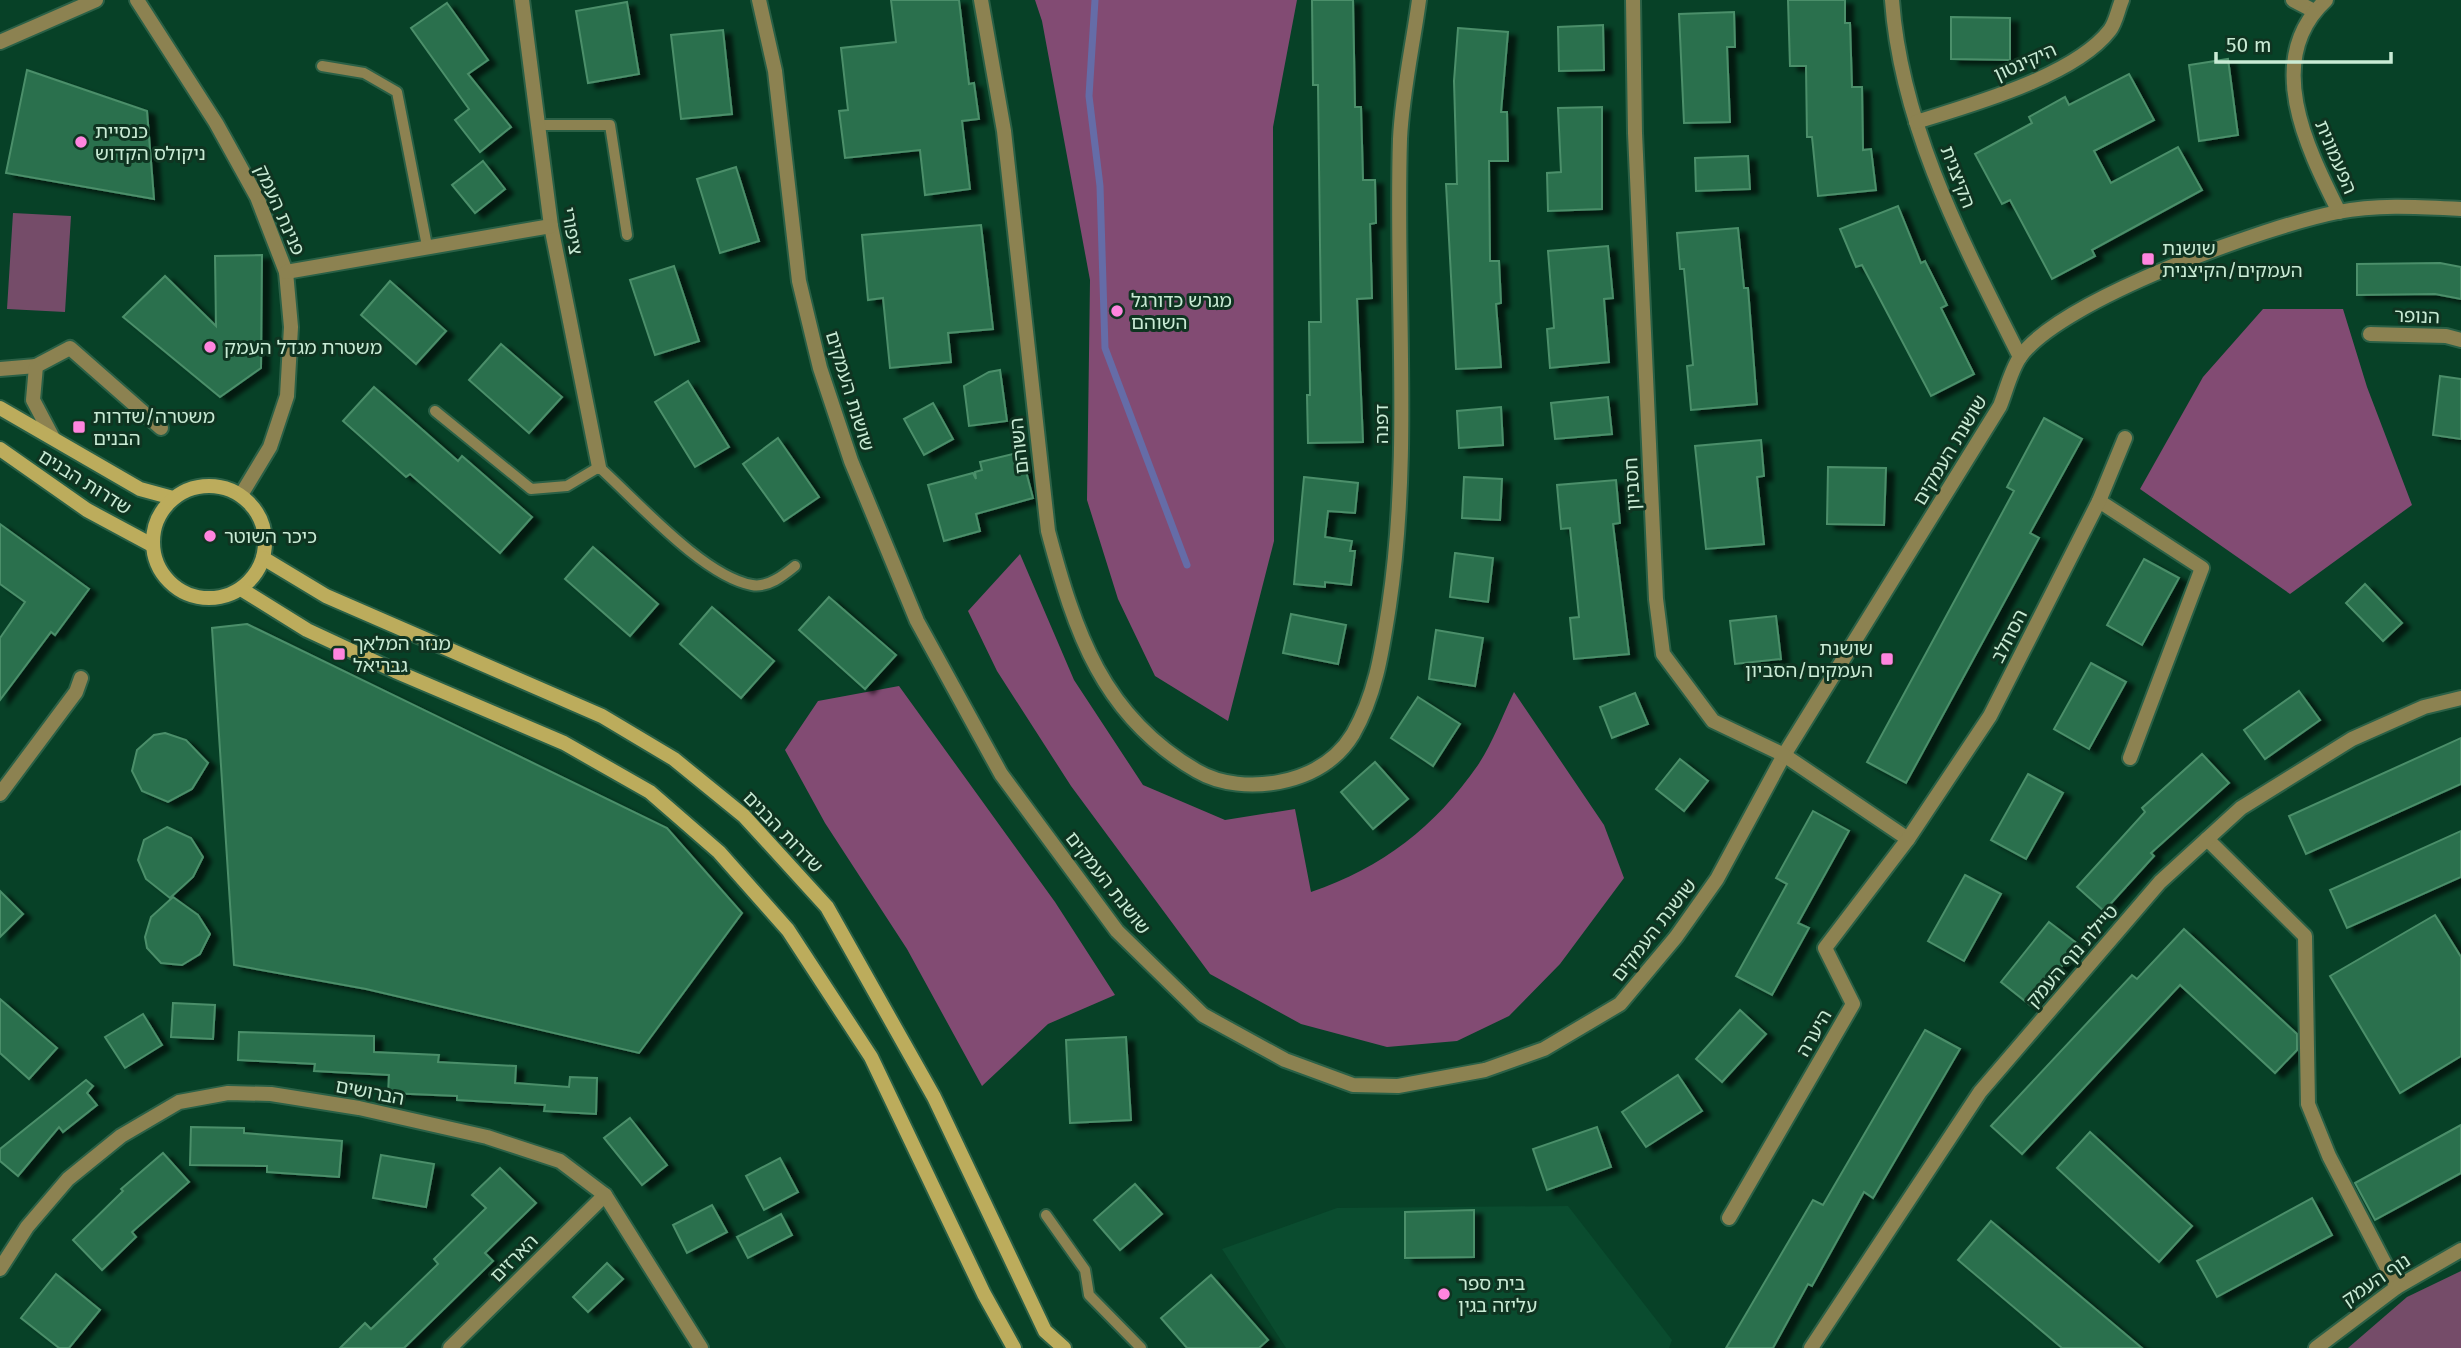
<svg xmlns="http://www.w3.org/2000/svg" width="2461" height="1348" font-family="'Fira Sans','Noto Sans Hebrew',sans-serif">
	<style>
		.built { fill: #0a4c2f }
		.green { fill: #754c69 }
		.forest { fill: #824b73 }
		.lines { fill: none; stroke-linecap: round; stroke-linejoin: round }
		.stream { stroke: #656ca7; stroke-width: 7 }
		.building { fill: #2b704d; stroke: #4b8f6a; stroke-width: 2; filter: url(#shadow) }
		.lane-casing { stroke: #2a6046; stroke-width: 14 }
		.street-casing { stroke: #2a6046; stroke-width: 18 }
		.secondary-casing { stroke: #2a6046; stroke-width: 18 }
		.lane { stroke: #8c8251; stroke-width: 10 }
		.street { stroke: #8c8251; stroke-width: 14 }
		.secondary { stroke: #bcac5c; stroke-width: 14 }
		.poi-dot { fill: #ff85df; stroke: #0f3421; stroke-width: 2.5 }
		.labels { text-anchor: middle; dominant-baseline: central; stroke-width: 6; stroke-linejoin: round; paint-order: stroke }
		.street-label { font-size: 19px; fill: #c9ebd5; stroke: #0f3421 }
		.poi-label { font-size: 19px; fill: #c9ebd5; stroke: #0f3421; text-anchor: start }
	</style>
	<defs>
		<filter id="shadow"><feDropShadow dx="8" dy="4.5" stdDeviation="2" flood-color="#0009"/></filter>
	</defs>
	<rect width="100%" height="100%" fill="#074127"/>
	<path class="built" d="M1568,1206L1672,1340L1669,1348H1286L1222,1249L1337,1208Z"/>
	<g class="green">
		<path d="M13,213L71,216L65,312L7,309Z"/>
		<path d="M2461,1271V1348H2348L2407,1297Z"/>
	</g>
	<g class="forest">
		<path d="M1035,0H1297L1273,127L1274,541L1228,721L1155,676L1118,599L1087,500L1090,280L1042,21Z"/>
		<path d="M2263,309H2343L2367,387L2412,505L2290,594L2140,489L2203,377Z"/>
		<path d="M1020,554L1074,680L1143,785L1225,820L1295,809L1311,892C1383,867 1434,828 1478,765C1493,743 1502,716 1514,692L1604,825L1624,878L1560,964L1509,1016L1457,1041L1387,1047L1301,1024L1210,974L1071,786L997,671L968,611Z"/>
		<path d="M899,686L1055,902L1115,995L1048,1024L982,1086L907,949L825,823L785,750L818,701Z"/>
	</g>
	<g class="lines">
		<path class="stream" d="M1095,0L1089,96L1100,186L1105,348L1187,565"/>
	</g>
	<g class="building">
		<path d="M891,0H959L969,84L974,83L979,119L962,121L970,189L925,195L920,150L845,158L839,111L848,110L841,48L896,42Z"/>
		<path d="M1312,0H1353L1355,107H1361L1363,180H1375L1376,223L1370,224L1372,298L1357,299L1363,442L1308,443L1307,395H1310L1309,322H1321L1318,85H1313Z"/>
		<path d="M1788,0H1845V23H1850L1852,87H1862L1863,150L1871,149L1876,190L1818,196L1812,137H1807L1806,66H1790Z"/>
		<path d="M627,2L639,74L588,83L576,11Z"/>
		<path d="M447,3L488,60L468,74L511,127L480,152L455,120L469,109L411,28Z"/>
		<path d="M1734,12L1735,47H1727L1730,122L1684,123L1679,14Z"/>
		<path d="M1951,17L2010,18V60L1951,59Z"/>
		<path d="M1603,25L1604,70L1559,71L1558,27Z"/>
		<path d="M1458,28L1508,32L1501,112H1507L1508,161H1489L1490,261H1499L1501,303L1496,304L1501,367L1456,369L1446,184H1457L1454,81Z"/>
		<path d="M723,30L732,114L681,119L671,35Z"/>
		<path d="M2228,59L2238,135L2199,141L2189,65Z"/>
		<path d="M27,70L147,111L154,199L6,173Z"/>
		<path d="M2129,74L2154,120L2094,151L2111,183L2178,147L2202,190L2092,250L2095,256L2052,279L2010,200L2002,204L1975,154L2032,123L2029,117L2065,97L2069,105Z"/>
		<path d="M1602,107V209L1548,211L1547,173L1561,172L1558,108Z"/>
		<path d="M1748,156L1750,189L1696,191L1695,158Z"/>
		<path d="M483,161L505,189L475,213L452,185Z"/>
		<path d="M736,167L759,241L720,253L697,179Z"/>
		<path d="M1898,206L1921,263L1925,261L1947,305L1941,308L1974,374L1931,396L1862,265L1856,267L1840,229Z"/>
		<path d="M981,225L993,329L948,333L951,362L890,368L883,298L868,300L862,235Z"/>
		<path d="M1738,228L1744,288H1748L1757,404L1691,410L1687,366L1693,365L1684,269H1680L1677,233Z"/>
		<path d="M1608,246L1613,298L1604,299L1609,362L1550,368L1547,329L1554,328L1548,251Z"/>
		<path d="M262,255L261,368L220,397L123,317L165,276L216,326L215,256Z"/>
		<path d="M2440,263L2461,267V299L2435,294L2357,295V264Z"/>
		<path d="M674,266L699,341L655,355L630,280Z"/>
		<path d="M390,281L446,331L416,364L361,315Z"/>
		<path d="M501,344L562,397L529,433L469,380Z"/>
		<path d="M1000,370L1007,421L969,426L964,386L989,372Z"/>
		<path d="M2440,376L2461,379V439L2433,435Z"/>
		<path d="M688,381L729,447L695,467L655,402Z"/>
		<path d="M374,387L458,461L462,456L532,517L500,553L410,474L406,477L343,421Z"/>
		<path d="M1608,397L1612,434L1555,439L1551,403Z"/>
		<path d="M933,403L953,439L924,455L904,419Z"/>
		<path d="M1501,407L1503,445L1459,448L1457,411Z"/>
		<path d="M2044,418L2082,439L2030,533L2039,538L1906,783L1867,762L2014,491L2007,487Z"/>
		<path d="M778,438L819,497L784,521L743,464Z"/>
		<path d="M1761,440L1764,476L1757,477L1764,544L1706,549L1695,446Z"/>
		<path d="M1021,452L1033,498L976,514L980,531L944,541L928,485L973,473L976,479L975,472L982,470L980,462Z"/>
		<path d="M1828,467L1886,468L1884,525L1827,524Z"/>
		<path d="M1304,477L1358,483L1355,513L1328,511L1325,537L1352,541L1350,551H1355L1351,585L1325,582V587L1294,584Z"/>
		<path d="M1464,477L1502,479L1500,520L1462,518Z"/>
		<path d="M1616,480L1620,523L1613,524L1629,654L1574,659L1570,618L1579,617L1570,528L1561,529L1557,485Z"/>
		<path d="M0,524L89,589L55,635L51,632L0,700V638L25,602L0,584Z"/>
		<path d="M593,547L658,604L630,636L565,579Z"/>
		<path d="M1455,553L1493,558L1488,602L1450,597Z"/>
		<path d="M2144,559L2179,578L2142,645L2107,625Z"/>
		<path d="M2365,584L2402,623L2383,641L2346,603Z"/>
		<path d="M829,597L896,655L865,689L799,630Z"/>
		<path d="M712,607L774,661L741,698L680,644Z"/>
		<path d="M1291,614L1346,625L1338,664L1283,653Z"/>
		<path d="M1776,616L1781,659L1735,664L1730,621Z"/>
		<path d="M247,624L667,828L742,913L639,1053L366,989L234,965L212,628Z"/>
		<path d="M1436,630L1483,638L1475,686L1429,679Z"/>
		<path d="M2091,663L2126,682L2089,749L2054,729Z"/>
		<path d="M2299,691L2320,720L2265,759L2244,730Z"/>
		<path d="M1635,693L1648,724L1612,738L1600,707Z"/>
		<path d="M1418,697L1460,724L1433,766L1391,738Z"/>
		<path d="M165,733L186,740L208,763L192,789L168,802L142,791L132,771L137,750L154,735Z"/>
		<path d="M2461,738V784L2306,854L2289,816Z"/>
		<path d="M2202,754L2229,783L2151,853L2154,856L2104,911L2077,887L2145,812L2142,808Z"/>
		<path d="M1680,759L1708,781L1684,811L1656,789Z"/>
		<path d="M1375,762L1408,799L1373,829L1341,792Z"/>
		<path d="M2028,774L2063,793L2026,859L1991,840Z"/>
		<path d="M1813,811L1849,831L1798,923L1809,928L1772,995L1736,976L1787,884L1776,878Z"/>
		<path d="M167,827L191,838L203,857L193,877L170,898L146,879L138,860L144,840Z"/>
		<path d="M2461,831V877L2347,928L2330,890Z"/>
		<path d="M1965,875L2001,894L1964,961L1928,941Z"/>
		<path d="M0,891L23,914L0,937Z"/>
		<path d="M173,897L198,915L210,934L200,954L182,965L161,963L147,948L145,937L151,917Z"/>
		<path d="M2435,915L2461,957V1056L2400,1093L2330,976Z"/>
		<path d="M2049,922L2079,945L2030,1005L2001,982Z"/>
		<path d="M2184,929L2297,1034V1050L2275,1073L2180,985L2022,1154L1991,1126L2132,975L2137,979Z"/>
		<path d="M0,999L57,1048L29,1079L0,1053Z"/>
		<path d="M173,1003L215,1005L213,1039L171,1037Z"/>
		<path d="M1740,1010L1766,1034L1722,1082L1696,1059Z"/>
		<path d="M143,1014L162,1045L125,1068L105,1037Z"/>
		<path d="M1925,1030L1960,1049L1873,1198L1864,1192L1812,1286L1808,1284L1773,1348H1726L1813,1200L1823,1205Z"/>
		<path d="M239,1032L374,1036V1052L439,1055L438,1062L516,1066L515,1083L569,1087L570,1077L597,1078L596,1114L544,1111L545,1105L457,1100V1096L388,1093L389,1075L314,1071L315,1064L238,1060Z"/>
		<path d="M1126,1037L1131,1120L1070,1123L1066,1040Z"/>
		<path d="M1678,1075L1702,1111L1646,1147L1622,1112Z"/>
		<path d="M86,1080L93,1086L87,1093L97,1105L63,1132L59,1127L18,1176L0,1161V1149Z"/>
		<path d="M630,1118L667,1165L642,1185L604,1138Z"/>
		<path d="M2461,1125V1173L2375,1220L2355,1183Z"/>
		<path d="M191,1127L244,1128V1133L342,1141L339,1177L267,1172V1166L190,1165Z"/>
		<path d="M1597,1127L1611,1167L1547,1190L1533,1149Z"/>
		<path d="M2090,1132L2192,1226L2159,1262L2057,1168Z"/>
		<path d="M163,1153L189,1182L132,1232L136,1237L102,1270L73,1240L123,1191L121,1189Z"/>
		<path d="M381,1155L434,1164L426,1207L373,1198Z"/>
		<path d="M780,1158L798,1192L764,1210L746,1176Z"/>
		<path d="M500,1168L536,1203L485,1253L493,1261L404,1348H340L365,1323L371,1329L438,1264L434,1259L486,1208L472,1195Z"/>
		<path d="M1135,1184L1162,1214L1120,1250L1094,1220Z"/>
		<path d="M2312,1198L2332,1235L2217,1297L2197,1261Z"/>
		<path d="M712,1205L727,1232L687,1253L673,1225Z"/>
		<path d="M1474,1210V1257L1405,1258V1212Z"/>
		<path d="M781,1214L792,1235L748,1258L737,1237Z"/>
		<path d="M1991,1221L2142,1348H2062L1958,1260Z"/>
		<path d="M607,1263L623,1279L588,1312L573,1297Z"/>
		<path d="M56,1274L100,1310L69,1348H59L21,1318Z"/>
		<path d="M1211,1275L1268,1340L1259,1348H1187L1161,1318Z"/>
	</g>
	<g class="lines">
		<g class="lane-casing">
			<g id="lane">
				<path d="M322,66L364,73L397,92L427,246"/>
				<path d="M537,125H610L627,235"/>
				<path d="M435,411L531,489L567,486L599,467C637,501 703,576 752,585C768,588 784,575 795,566"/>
				<path d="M1046,1215L1085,1270L1089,1295L1141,1348"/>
			</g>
		</g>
		<g class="street-casing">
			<g id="street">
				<path d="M137,0L216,123L257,197L286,272L291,327L287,396L270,447L241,495"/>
				<path d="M522,0L551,226L599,467"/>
				<path d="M759,0L775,71L799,281L820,368L851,461L917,621L1001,774L1117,931L1203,1015L1285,1060L1353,1085L1398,1086L1485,1070L1544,1049L1620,1004L1676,937L1717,879L1784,755L2000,406C2006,391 2011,370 2020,357C2061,299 2267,226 2338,212C2378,204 2421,207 2461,209"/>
				<path d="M981,0L1004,131L1048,531C1075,632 1102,716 1197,771C1221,785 1252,787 1279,782C1310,776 1336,762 1353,734C1376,694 1382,651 1389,606C1412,452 1395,294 1400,139C1402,93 1413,45 1419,0"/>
				<path d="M1633,0L1635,133L1656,599L1663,654L1713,721L1784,755L1908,839"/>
				<path d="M1892,0C1901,127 1964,245 2020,357"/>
				<path d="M2293,0L2314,11"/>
				<path d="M2326,0C2262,59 2307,148 2339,212"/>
				<path d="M0,42L96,0"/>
				<path d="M1916,122C1971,105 2075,76 2110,30C2116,22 2118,9 2122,0"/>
				<path d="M286,272L551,226"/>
				<path d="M2370,334L2446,336L2461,340"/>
				<path d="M0,369L36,366"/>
				<path d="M53,438L33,400L36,366L70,348L161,428"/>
				<path d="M2099,501L2202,568L2130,758"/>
				<path d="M0,794L76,692L81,678"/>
				<path d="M2207,839L2305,936L2308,1104L2329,1156L2397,1287"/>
				<path d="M1729,1218L1853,1004L1825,948L1908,839L1990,716L2099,501L2125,438"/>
				<path d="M0,1269L27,1227L68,1179L121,1136L179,1102L228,1093L271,1094L359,1108L487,1137L560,1161L605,1195L701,1348"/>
				<path d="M450,1348L605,1195"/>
				<path d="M1811,1348L1980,1092L2160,882L2241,808L2352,739L2424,707L2461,698"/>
				<path d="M2316,1348L2397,1287L2461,1250"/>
			</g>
		</g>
		<g class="secondary-casing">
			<g id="secondary">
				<path d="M0,408L140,489L173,498"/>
				<path d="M0,449L87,510L152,545"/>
				<circle cx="209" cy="542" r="56"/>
				<path d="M263,558L326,596L602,716L674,759L744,816L827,907L934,1097L1045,1331L1064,1348"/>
				<path d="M241,589L307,630L395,671L564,743L650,792L719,852L788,930L871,1057L984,1294L1014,1348"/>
			</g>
		</g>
		<use href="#lane" class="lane"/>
		<use href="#street" class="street"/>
		<use href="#secondary" class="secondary"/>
	</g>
	<g class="poi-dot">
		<circle cx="81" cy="142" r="7"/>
		<rect x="2141" y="252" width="14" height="14" rx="3.5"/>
		<circle cx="1117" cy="311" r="7"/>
		<circle cx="210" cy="347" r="7"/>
		<rect x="72" y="420" width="14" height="14" rx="3.5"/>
		<circle cx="210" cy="536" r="7"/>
		<rect x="332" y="647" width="14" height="14" rx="3.5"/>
		<rect x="1880" y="652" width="14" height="14" rx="3.5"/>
		<circle cx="1444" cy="1294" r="7"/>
	</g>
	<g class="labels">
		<g class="street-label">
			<text transform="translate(2025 62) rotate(-24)">היקינטון</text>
			<text transform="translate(2336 157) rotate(67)">הפעמונית</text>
			<text transform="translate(1958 177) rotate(69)">הקיצנית</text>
			<text transform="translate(280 210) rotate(66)">פנינת העמק</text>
			<text transform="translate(572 231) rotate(80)">ציפורי</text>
			<text transform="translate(2417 316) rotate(2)">הנופר</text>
			<text transform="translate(850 391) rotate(73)">שושנת העמקים</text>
			<text transform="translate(1381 424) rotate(-90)">דפנה</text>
			<text transform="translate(1019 446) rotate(-96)">השוהם</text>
			<text transform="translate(1950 450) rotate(-59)">שושנת העמקים</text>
			<text transform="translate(85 482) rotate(32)">שדרות הבנים</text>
			<text transform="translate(1632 484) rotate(-93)">חסביון</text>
			<text transform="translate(2009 636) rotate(-63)">הסחלב</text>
			<text transform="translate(783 832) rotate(46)">שדרות הבנים</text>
			<text transform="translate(1108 883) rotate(52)">שושנת העמקים</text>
			<text transform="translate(1654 930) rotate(-52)">שושנת העמקים</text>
			<text transform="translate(2072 956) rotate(-49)">טיילת נוף העמק</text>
			<text transform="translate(1814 1033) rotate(-60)">היערה</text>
			<text transform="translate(370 1092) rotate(11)">הברושים</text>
			<text transform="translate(514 1258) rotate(-45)">הארזים</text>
			<text transform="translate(2376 1280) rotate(-34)">נוף העמק</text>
		</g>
		<g class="poi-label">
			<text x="95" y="131">כנסיית<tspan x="95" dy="22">ניקולס הקדוש</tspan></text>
			<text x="2162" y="248">שושנת<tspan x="2162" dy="22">העמקים/הקיצנית</tspan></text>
			<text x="1131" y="300">מגרש כדורגל<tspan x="1131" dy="22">השוהם</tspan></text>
			<text x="224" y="347">משטרת מגדל העמק</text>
			<text x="93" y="416">משטרה/שדרות<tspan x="93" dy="22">הבנים</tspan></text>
			<text x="224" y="536">כיכר השוטר</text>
			<text x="353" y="643">מנזר המלאך<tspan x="353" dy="22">גבריאל</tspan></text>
			<text x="1873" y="648" text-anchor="end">שושנת<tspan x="1873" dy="22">העמקים/הסביון</tspan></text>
			<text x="1458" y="1283">בית ספר<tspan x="1458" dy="22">עליזה בגין</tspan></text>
		</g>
	</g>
	<path d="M2216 52v10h175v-10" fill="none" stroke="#c9ebd5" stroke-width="3.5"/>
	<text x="2226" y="52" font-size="21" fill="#c9ebd5" stroke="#0f3421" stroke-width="5" paint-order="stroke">50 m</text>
</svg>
